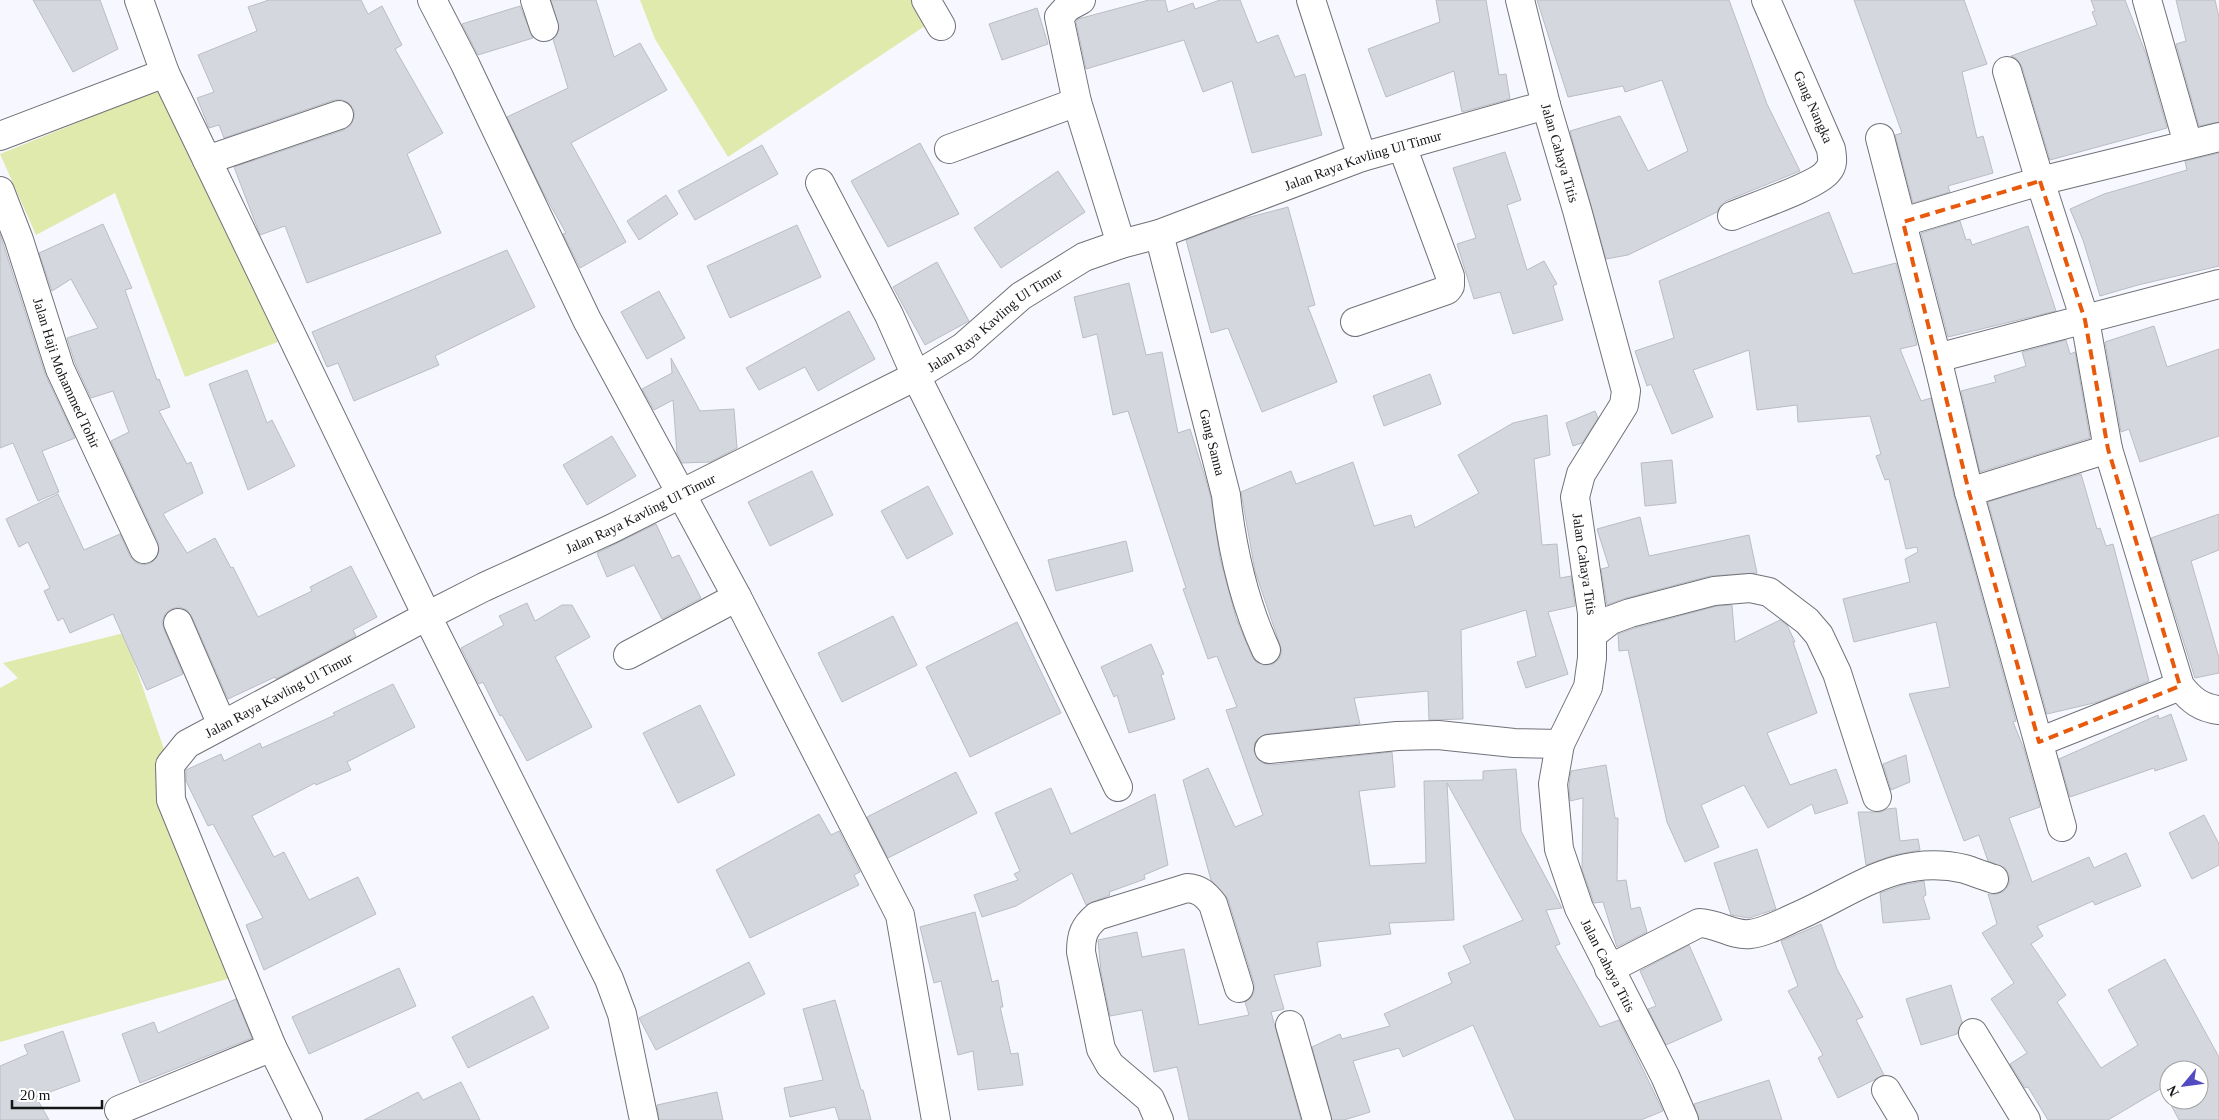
<svg xmlns="http://www.w3.org/2000/svg" width="2219" height="1120" font-family="'Times New Roman',serif">
	<style>
		.green { fill: #dfeaac }
		.building { fill: #d5d7de; stroke: #bbbdc4; fill-rule: evenodd }
		.lines { fill: none; stroke-linecap: round; stroke-linejoin: round }
		.minor-casing { stroke: #707278; stroke-width: 30 }
		.minor { stroke: #fff; stroke-width: 28 }
		.marked { fill: none; stroke: #e8590c; stroke-width: 4; stroke-dasharray: 10 6; stroke-linejoin: round }
		.labels { text-anchor: middle; dominant-baseline: central; stroke-width: 4.5; stroke-linejoin: round; paint-order: stroke }
		.street-label { font-size: 14px; fill: #151618; stroke: #fff }
	</style>
	<rect width="100%" height="100%" fill="#f7f8ff"/>
	<g class="green">
		<path d="M640,0H925L934,20L728,157L655,39Z"/>
		<path d="M168,86L278,342L185,377L115,193L36,235L0,154Z"/>
		<path d="M124,633L242,975L0,1042V688L18,678L3,663Z"/>
	</g>
	<g class="building">
		<path d="M33,0H100L118,49L73,72Z"/>
		<path d="M269,0H361L368,14L382,6L402,45L395,49L443,133L407,154L441,233L307,283L285,226L260,235L234,167L344,130L351,125L354,118V110L349,103L342,100H334L224,138L219,125L209,128L197,98L214,92L198,55L257,31L248,7Z"/>
		<path d="M551,0H596L614,57L640,43L667,90L571,143L626,242L580,268L563,234L566,233L543,192L507,117L568,88L553,39L559,30Z"/>
		<path d="M1149,0H1165L1168,12L1193,3L1195,9L1220,0H1240L1257,43L1278,35L1295,77L1305,74L1322,135L1252,153L1232,81L1203,92L1184,40L1086,69L1076,22L1078,19Z"/>
		<path d="M1436,0H1486L1499,75L1506,74L1510,99L1462,112L1454,71L1386,97L1368,49L1440,22Z"/>
		<path d="M1537,0H1729L1767,104L1800,171L1726,201L1720,206L1717,212L1628,255L1606,259L1570,131L1620,116L1648,171L1688,151L1662,80L1625,92L1623,86L1568,97Z"/>
		<path d="M1854,0H1964L1987,64L1962,72L1977,138L1983,136L1993,173L1948,186L1950,192L1913,203L1895,135L1902,133Z"/>
		<path d="M2091,0H2125L2146,54L2167,128L2050,160L2022,67L2017,59L2011,56L2097,25L2092,12L2095,11Z"/>
		<path d="M2176,0H2215L2219,17V122L2199,126L2176,44L2186,41Z"/>
		<path d="M520,6L533,38L478,55L462,24Z"/>
		<path d="M1037,8L1048,44L1002,60L989,24Z"/>
		<path d="M920,143L959,214L888,247L851,181Z"/>
		<path d="M762,145L778,174L695,220L678,191Z"/>
		<path d="M1505,152L1521,200L1507,205L1527,270L1544,261L1557,284L1553,286L1563,320L1513,334L1500,292L1474,299L1457,244L1476,238L1453,168Z"/>
		<path d="M2219,153V266L2138,285L2100,296L2083,240L2070,209L2104,194L2187,170L2185,161Z"/>
		<path d="M1058,171L1085,212L1001,268L974,228Z"/>
		<path d="M666,195L678,214L639,240L627,221Z"/>
		<path d="M1288,207L1315,305L1308,307L1337,382L1262,412L1228,328L1211,333L1186,240L1239,220Z"/>
		<path d="M1829,212L1853,274L1896,263L1917,345L1900,349L1921,401L1931,398L1954,496L2016,721L2013,722L2024,749L2040,807L2009,818L2032,882L2089,857L2094,868L2126,853L2141,886L2095,905L2093,901L2037,926L2043,936L2031,944L2066,995L2057,1002L2101,1068L2138,1045L2108,990L2165,959L2219,1057V1120H2179L2162,1088L2108,1120H2048L2028,1087L2025,1088L2010,1064L2027,1053L1991,999L2014,983L1982,933L1997,924L1988,894H1997L2004,891L2009,884V875L2005,868L1988,861L1979,835L1964,841L1909,694L1950,687L1936,622L1854,642L1843,599L1910,582L1905,559L1918,552L1917,547L1906,549L1889,479L1885,480L1876,456L1881,454L1870,416L1798,422L1797,405L1757,410L1749,350L1693,370L1713,417L1672,434L1651,384L1647,386L1635,351L1674,338L1659,281ZM2169,1070H2199V1100H2169Z"/>
		<path d="M1960,221L1966,240L1970,239L1972,245L2028,226L2056,311L1948,337L1921,233Z"/>
		<path d="M103,224L132,288L125,290L157,380L159,379L170,407L159,411L187,464L191,462L203,493L163,514L187,553L215,538L231,568L233,567L258,617L312,591L310,587L351,566L377,617L353,630L356,636L276,679L275,677L228,699L192,617L187,610L179,607L171,609L165,614L162,622L164,629L183,674L147,690L113,614L70,633L63,618L58,621L44,591L50,588L28,542L19,547L6,519L58,494L84,550L120,534L130,556L135,562L143,565L151,563L156,558L159,551L158,542L111,441L129,432L113,391L91,398L75,363L67,338L98,328L71,279L52,291L39,253Z"/>
		<path d="M797,225L821,277L730,318L707,266Z"/>
		<path d="M0,234L45,374L75,438L42,451L59,492L38,501L13,443L0,448Z"/>
		<path d="M507,250L535,307L435,356L439,365L354,401L338,363L327,367L312,332Z"/>
		<path d="M937,262L969,321L925,345L893,287Z"/>
		<path d="M1129,283L1146,355L1162,352L1178,433L1190,429L1205,477L1211,498L1220,558L1236,618L1252,656L1256,662L1264,665L1273,664L1279,659L1282,651L1255,571L1241,492L1291,471L1296,484L1353,462L1374,526L1411,515L1415,528L1479,493L1458,455L1513,423L1547,415L1550,455L1534,459L1542,545L1557,544L1560,578L1571,576L1575,606L1548,612L1568,674L1526,688L1517,662L1536,656L1526,610L1461,630L1463,719L1429,720L1428,691L1354,698L1360,724L1267,734L1260,737L1255,742L1254,751L1257,758L1262,763L1271,765L1392,752L1395,787L1359,791L1370,866L1426,863L1424,781L1483,780V771L1516,769L1521,831L1562,908L1546,910L1560,944L1555,946L1600,1027L1619,1020L1663,1111L1641,1120H1515L1473,1025L1403,1057L1399,1048L1353,1061L1370,1112L1344,1120H1332L1312,1047L1340,1034L1342,1039L1390,1026L1384,1014L1452,983L1448,973L1471,963L1463,946L1523,920L1447,783L1454,920L1389,923L1391,934L1317,942L1321,966L1274,975L1284,1009L1271,1012L1301,1120H1189L1177,1067L1154,1072L1142,1010L1110,1016L1101,972L1098,940L1137,932L1142,957L1184,949L1199,1025L1249,1015L1245,1002L1251,998L1254,992V983L1228,899L1211,880L1183,780L1208,768L1235,827L1263,815L1226,710L1237,707L1217,656L1208,659L1183,589L1186,588L1128,411L1113,415L1097,334L1083,338L1074,297Z"/>
		<path d="M659,291L685,338L647,359L621,312Z"/>
		<path d="M849,311L875,359L818,391L805,367L759,390L746,368Z"/>
		<path d="M2154,326L2167,367L2219,349V436L2140,462L2129,429L2121,432L2105,342Z"/>
		<path d="M2066,340L2070,354L2075,352L2090,438L1980,472L1961,391L1996,382L1994,376L2026,366L2022,352Z"/>
		<path d="M671,358L700,411L734,409L737,448L710,462L682,463L677,453L673,400L654,410L642,389L672,373Z"/>
		<path d="M247,370L267,423L272,420L295,466L248,490L209,384Z"/>
		<path d="M1430,374L1441,404L1384,426L1373,396Z"/>
		<path d="M1595,411L1598,418L1582,443L1573,446L1566,423Z"/>
		<path d="M612,436L636,476L587,505L563,465Z"/>
		<path d="M1672,460L1676,503L1645,506L1641,463Z"/>
		<path d="M812,471L833,515L770,546L748,502Z"/>
		<path d="M2081,474L2097,529L2100,528L2106,546L2113,544L2149,681L2098,702L2047,714L1988,502Z"/>
		<path d="M928,486L953,534L907,559L881,511Z"/>
		<path d="M2219,514V550L2191,561L2219,658V673L2195,678L2151,538Z"/>
		<path d="M1640,517L1649,556L1749,535L1757,573L1710,576L1626,598L1607,605L1601,569L1609,567L1597,529Z"/>
		<path d="M656,524L672,558L679,555L701,598L662,619L634,565L607,577L597,553Z"/>
		<path d="M1126,541L1133,571L1056,591L1048,560Z"/>
		<path d="M527,603L535,621L562,605H572L590,637L555,657L592,727L527,761L502,715L500,716L483,682L479,684L461,648L504,625L499,616Z"/>
		<path d="M1732,605L1735,642L1780,620L1787,625L1795,642H1793L1817,713L1767,733L1790,785L1836,769L1848,803L1815,814L1812,804L1768,828L1744,785L1701,805L1719,847L1685,862L1667,822L1628,650L1619,651L1618,634L1635,628L1717,606Z"/>
		<path d="M893,616L917,665L842,702L818,653Z"/>
		<path d="M1017,622L1061,713L970,757L926,667Z"/>
		<path d="M1151,644L1164,674L1161,675L1175,719L1129,733L1117,695L1114,697L1101,667Z"/>
		<path d="M393,684L415,727L347,762L351,770L316,785L315,783L252,816L274,857L284,852L309,900L358,877L376,914L264,970L246,925L263,918L213,824L208,826L186,781V770L221,754L224,761L260,743L262,748L335,715L333,713Z"/>
		<path d="M700,705L735,775L678,803L643,733Z"/>
		<path d="M2171,714L2187,760L2155,771L2154,768L2070,797L2059,759L2158,715L2159,719Z"/>
		<path d="M1906,755L1910,782L1891,790L1883,764Z"/>
		<path d="M1606,765L1615,818H1618L1617,881L1626,880L1631,909L1640,907L1647,932L1617,947L1603,902L1594,903L1582,869L1583,798L1570,801L1569,785L1571,771Z"/>
		<path d="M956,772L977,813L888,858L867,817Z"/>
		<path d="M1051,788L1071,834L1155,794L1168,865L1144,875L1145,879L1109,892L1110,895L1086,905L1072,873L1016,906L982,917L974,895L1018,880L1014,874L1020,871L995,813Z"/>
		<path d="M1896,808L1900,841L1918,839L1920,850L1894,855L1866,865L1858,812H1881L1887,809Z"/>
		<path d="M819,814L831,835L839,831L860,872L854,875L859,885L750,938L716,870Z"/>
		<path d="M2204,815L2219,844V865L2192,879L2169,833Z"/>
		<path d="M1757,849L1776,909L1749,918L1731,915L1714,863Z"/>
		<path d="M1924,881L1926,895L1923,897L1930,919L1883,923L1880,893L1903,885Z"/>
		<path d="M975,912L992,982L998,980L1003,1007H1000L1011,1054L1018,1053L1023,1085L978,1090L973,1051L958,1055L941,981L934,983L920,927Z"/>
		<path d="M1821,924L1837,969L1863,1017L1856,1020L1884,1075L1838,1098L1818,1058L1823,1055L1788,991L1798,986L1781,941Z"/>
		<path d="M1689,945L1722,1020L1666,1045L1648,1009L1656,1006L1640,971Z"/>
		<path d="M749,962L765,994L656,1050L639,1018Z"/>
		<path d="M399,968L416,1006L309,1054L292,1017Z"/>
		<path d="M1951,985L1962,1022L1957,1034L1921,1045L1906,999Z"/>
		<path d="M533,996L549,1028L468,1068L452,1037Z"/>
		<path d="M236,999L252,1038L140,1083L122,1034L154,1022L158,1033Z"/>
		<path d="M835,1000L861,1090H863L871,1120H839L835,1107L790,1117L784,1088L823,1080L803,1009Z"/>
		<path d="M63,1031L80,1081L36,1097L49,1120H0V1066L28,1054L24,1045Z"/>
		<path d="M1769,1080L1782,1120H1699L1694,1104Z"/>
		<path d="M461,1082L480,1120H364L418,1092L423,1100Z"/>
		<path d="M717,1092L723,1120H659L657,1105Z"/>
	</g>
	<g class="lines">
		<g class="minor-casing">
			<g id="minor">
				<path d="M139,0L165,73L207,160L427,616L609,979L622,1014L644,1120"/>
				<path d="M432,0L465,64L587,320L737,597L900,915L936,1120"/>
				<path d="M535,0L544,27"/>
				<path d="M926,0L941,26"/>
				<path d="M1081,0L1068,7L1059,17L1077,102L1121,244"/>
				<path d="M1311,0L1362,157"/>
				<path id="s1" d="M1520,0L1546,105L1577,210L1626,391L1624,405L1581,474L1575,497L1592,613V658L1588,687L1560,744L1553,784L1559,849L1579,908L1665,1076L1684,1120"/>
				<path d="M2147,0L2188,144"/>
				<path d="M2007,71L2040,181L2085,320L2108,449L2180,686C2191,700 2201,708 2219,710"/>
				<path d="M0,136L165,73"/>
				<path d="M1880,138L1937,358L1969,492L2062,827"/>
				<path d="M949,149L1077,102"/>
				<path d="M207,160L339,115"/>
				<path d="M820,183L889,315L916,376L1031,606L1118,787"/>
				<path id="s2" d="M0,191L19,240L60,369L144,549"/>
				<path d="M1732,216C1751,208 1819,185 1828,171C1834,164 1832,157 1831,149L1766,0"/>
				<path d="M1903,222L2040,181L2219,137"/>
				<path id="s3" d="M1159,234L1226,495C1232,550 1243,600 1266,650"/>
				<path d="M1355,322L1447,290L1450,286V276L1402,146"/>
				<path d="M1937,358L2219,284"/>
				<path d="M1969,492L2108,449"/>
				<path d="M178,623L222,725"/>
				<path d="M1593,634L1611,620L1630,613L1714,591L1750,588L1769,592L1807,621L1819,635L1837,673L1877,797"/>
				<path d="M628,655L737,597"/>
				<path d="M2039,742L2180,686"/>
				<path d="M1269,749L1397,736L1438,735L1514,743L1560,744"/>
				<path d="M1609,969L1699,923C1717,923 1732,936 1750,934C1767,932 1784,922 1800,915C1856,890 1899,853 1965,869C1974,872 1984,876 1994,879"/>
				<path d="M1290,1025L1317,1120"/>
				<path d="M1973,1033L2026,1120"/>
				<path d="M1886,1090L1904,1120"/>
				<path d="M119,1110L272,1047"/>
				<path id="s4" d="M308,1120L272,1047L171,800L170,765L187,744L427,616L484,587L611,529L916,376L963,347L1021,296L1084,257L1121,244L1159,234L1362,157L1546,105"/>
				<path d="M1159,1120L1150,1099L1110,1065L1101,1049L1081,952C1081,935 1084,927 1097,916L1187,888C1200,889 1205,894 1213,904L1239,988"/>
			</g>
		</g>
		<use href="#minor" class="minor"/>
	</g>
	<path class="marked" d="M2040,181L2085,320L2108,449L2180,686L2039,742L1969,492L1903,222Z"/>
	<g class="labels">
		<g class="street-label">
			<text transform="translate(1813 107) rotate(66)">Gang Nangka</text>
			<text stroke="none"><textPath href="#s1" startOffset="158">Jalan Cahaya Titis</textPath></text>
			<text stroke="none"><textPath href="#s4" startOffset="1729">Jalan Raya Kavling Ul Timur</textPath></text>
			<text stroke="none"><textPath href="#s4" startOffset="1324">Jalan Raya Kavling Ul Timur</textPath></text>
			<text stroke="none"><textPath href="#s2" startOffset="194">Jalan Haji Mohammed Tohir</textPath></text>
			<text stroke="none"><textPath href="#s3" startOffset="215">Gang Sanna</textPath></text>
			<text stroke="none"><textPath href="#s4" startOffset="919">Jalan Raya Kavling Ul Timur</textPath></text>
			<text stroke="none"><textPath href="#s1" startOffset="592">Jalan Cahaya Titis</textPath></text>
			<text stroke="none"><textPath href="#s4" startOffset="514">Jalan Raya Kavling Ul Timur</textPath></text>
			<text stroke="none"><textPath href="#s1" startOffset="1012">Jalan Cahaya Titis</textPath></text>
		</g>
	</g>
	<g transform="translate(2184 1085) rotate(241)"><circle r="24" fill="#ffffff" stroke="#a1a2a3"/>
	<path d="M0-4L9 19L0 12L-9 19Z" fill="#514ac1"/>
	<text y="-8" font-size="14" font-weight="bold" text-anchor="middle" fill="#151618">N</text>
	</g>
	<path d="M12 1100v8h90v-8" fill="none" stroke="#151618" stroke-width="2.5"/>
	<text x="20" y="1100" font-size="15" fill="#151618" stroke="#ffffff" stroke-width="4" paint-order="stroke">20 m</text>
</svg>
